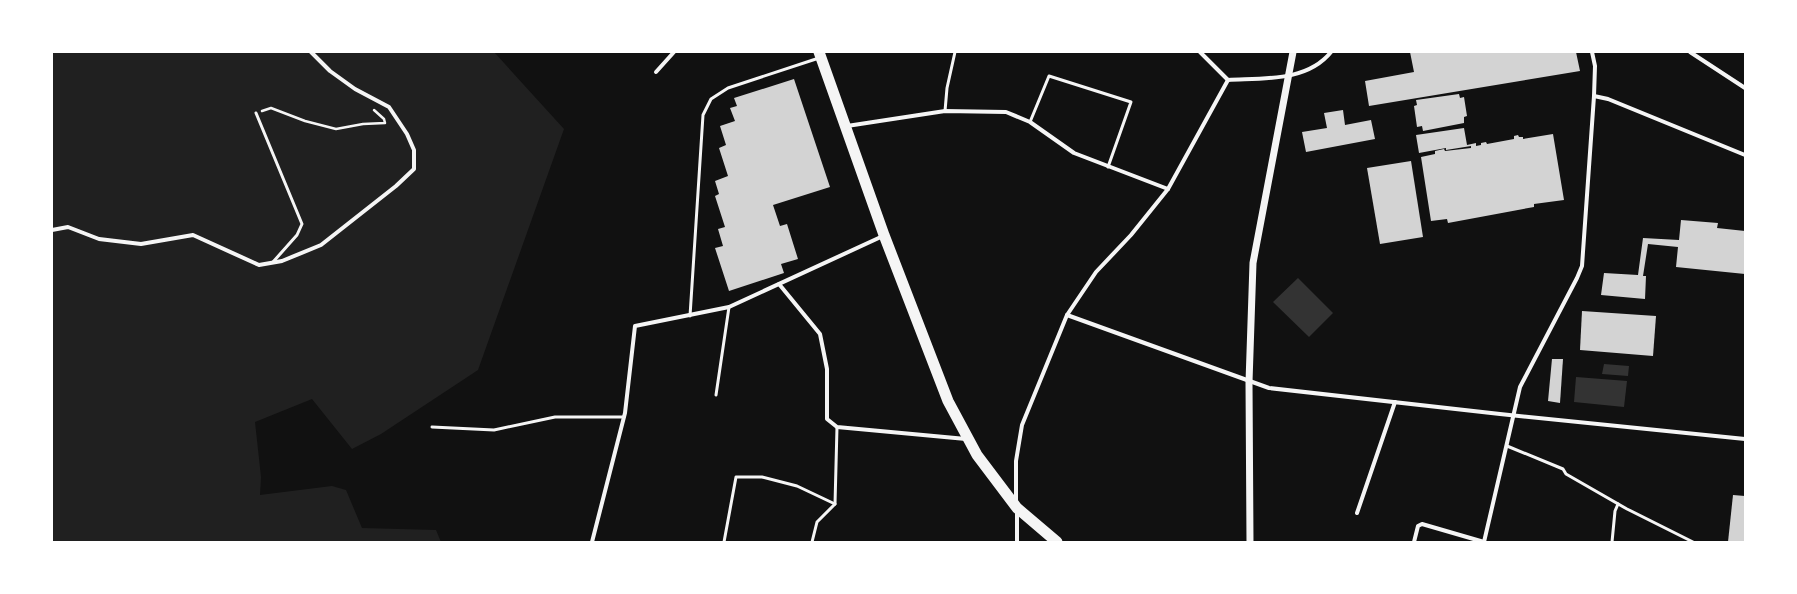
<svg xmlns="http://www.w3.org/2000/svg" width="1797" height="594" font-family="Inter,sans-serif">
	<style>
		.green { fill: #202020 }
		.water { fill: #333 }
		.building { fill: #d3d3d3 }
		.lines { fill: none; stroke-linecap: round; stroke-linejoin: round }
		.path { stroke: #f5f5f5; stroke-width: 2.5 }
		.service { stroke: #f5f5f5; stroke-width: 3 }
		.minor { stroke: #f5f5f5; stroke-width: 4 }
		.tertiary { stroke: #f5f5f5; stroke-width: 7 }
		.trunk { stroke: #f5f5f5; stroke-width: 11 }
	</style>
	<rect width="100%" height="100%" fill="#111"/>
	<path class="green" d="M52,52H494L564,129L478,370L381,434L352,449L312,399L255,422L261,477L260,495L332,486L346,490L362,528L436,530L441,542H52Z"/>
	<g class="water">
		<path d="M1298,278L1333,313L1309,337L1273,302Z"/>
		<path d="M1604,364L1629,366L1628,376L1602,374Z"/>
		<path d="M1576,377L1627,381L1624,407L1574,402Z"/>
	</g>
	<g class="building">
		<path d="M1410,52H1576L1580,71L1369,106L1365,81L1414,72Z"/>
		<path d="M794,79L830,187L773,205L780,226L787,224L798,259L781,264L784,273L729,291L715,248L723,246L718,229L725,227L715,196L719,194L715,181L728,176L719,148L726,145L720,126L735,121L730,108L737,106L734,98Z"/>
		<path d="M1459,94L1460,98L1464,97L1467,116L1464,117V123L1423,131L1422,126L1417,127L1414,106L1417,105L1416,100Z"/>
		<path d="M1343,110L1345,125L1371,120L1375,139L1306,152L1302,132L1327,128L1324,113Z"/>
		<path d="M1464,128L1467,145L1476,143V146L1481,145V143L1486,142L1487,144L1514,139V136L1518,135L1519,137H1523V139L1553,134L1564,200L1534,204V207L1448,223L1447,219L1431,221L1421,157L1435,154V151L1444,149L1445,151L1471,148V146L1446,150V148L1419,153L1416,135Z"/>
		<path d="M1411,161L1423,237L1380,244L1367,168Z"/>
		<path d="M1681,220L1718,223L1717,228L1745,231V274L1676,267L1678,247L1648,244L1643,276H1646L1645,299L1601,295L1604,273L1638,275L1643,238L1679,240Z"/>
		<path d="M1582,311L1656,316L1653,356L1580,350Z"/>
		<path d="M1552,359H1563L1560,403L1548,401Z"/>
		<path d="M1733,495L1745,496V542H1728Z"/>
	</g>
	<g class="lines">
		<path class="path" d="M262,111L271,108L305,121L336,129L363,124L385,123L384,119L374,110"/>
		<g class="service">
			<path d="M945,111L947,88L955,52"/>
			<path d="M256,113L302,224L297,235L273,262"/>
			<path d="M1030,122L1049,76L1131,102L1108,167"/>
			<path d="M690,316L703,115L711,99L728,88L819,58"/>
			<path d="M716,395L729,307"/>
			<path d="M432,427L494,430L555,417H624"/>
			<path d="M1507,446L1563,469L1566,474L1627,509L1693,542"/>
			<path d="M724,542L736,477H762L797,486L835,504"/>
			<path d="M812,542L817,522L835,504L837,427"/>
			<path d="M1612,542L1615,511L1618,504"/>
		</g>
		<g class="minor">
			<path d="M1200,52L1228,80C1263,78 1307,82 1331,52"/>
			<path d="M1690,52L1745,88"/>
			<path d="M656,72L674,52"/>
			<path d="M1594,96L1608,99L1745,155"/>
			<path d="M847,126L945,111L1006,112L1030,122L1074,153L1168,189"/>
			<path d="M52,230L68,227L99,239L141,244L193,235L259,265L282,261L321,245L396,186L414,169V150L407,134L389,107L355,89L330,71L311,52"/>
			<path d="M779,284L820,334L827,369V419L837,427L966,439"/>
			<path d="M1067,315L1269,388L1500,414L1745,439"/>
			<path d="M1016,503V461L1022,425L1067,315L1096,272L1131,235L1168,189L1228,80"/>
			<path d="M1017,509V542"/>
			<path d="M1357,513L1395,402"/>
			<path d="M592,542L625,413L635,326L729,307L883,236"/>
			<path d="M1414,542L1418,526L1422,524L1484,542"/>
			<path d="M1484,542L1520,387L1577,278L1582,266L1594,96L1595,66L1592,52"/>
		</g>
		<path class="tertiary" d="M1250,542L1249,382L1253,263L1293,52"/>
		<path class="trunk" d="M819,52L884,235L948,401L977,455L1017,508L1057,542"/>
	</g>
	<rect width="1797" height="594" fill="none" stroke="#ffffff" stroke-width="106"/>
</svg>
